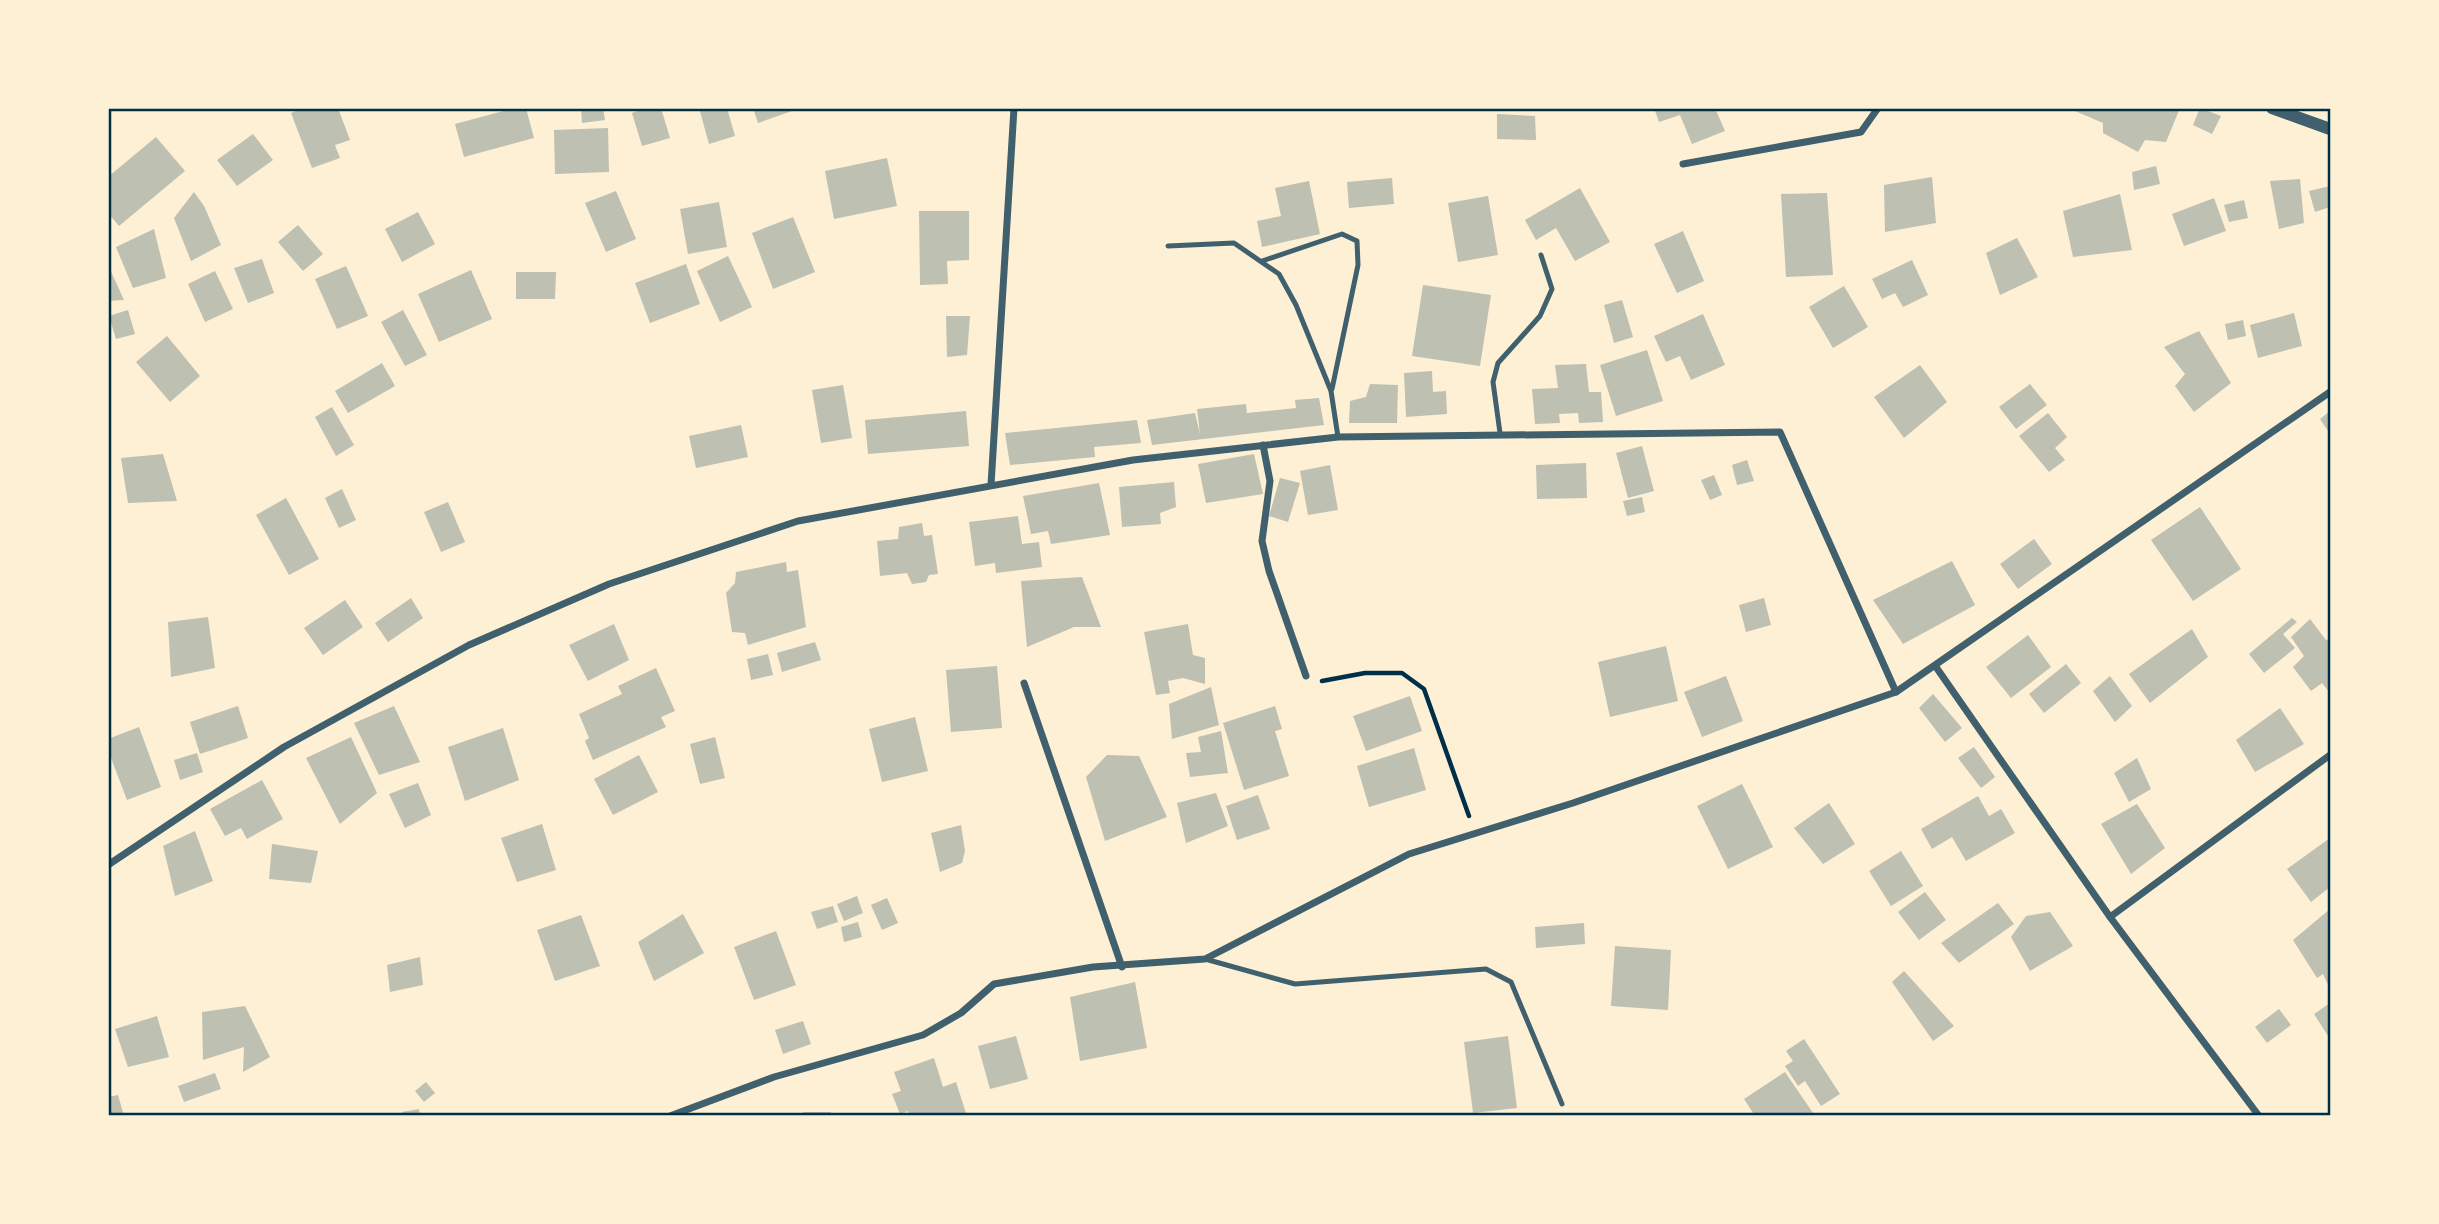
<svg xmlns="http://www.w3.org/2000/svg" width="2439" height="1224" font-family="Spectral,serif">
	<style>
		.building { fill: #bec0b2 }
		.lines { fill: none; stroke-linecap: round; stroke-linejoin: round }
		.path { stroke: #003049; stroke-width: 4.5 }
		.service { stroke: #3f606c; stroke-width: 5 }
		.minor { stroke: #3f606c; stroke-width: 7 }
		.tertiary { stroke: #3f606c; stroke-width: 12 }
		.neatline { fill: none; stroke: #003049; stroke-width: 2.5 }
	</style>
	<rect width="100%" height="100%" fill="#fdf0d5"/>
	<g class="building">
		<path d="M303,108H338L350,140L335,145L340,158L312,168L291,113Z"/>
		<path d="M515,108H526L534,138L464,157L455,124Z"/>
		<path d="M581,108H603L605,120L582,123Z"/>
		<path d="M645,108H661L670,138L642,146L632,113Z"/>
		<path d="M699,108H727L735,136L709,144Z"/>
		<path d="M753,108H791L792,111L758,123Z"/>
		<path d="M1654,108H1715L1725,131L1692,144L1680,115L1659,122Z"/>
		<path d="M2076,108H2180L2166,142L2145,140L2138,152L2103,133V123L2075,111Z"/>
		<path d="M2200,108L2221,116L2212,134L2193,125Z"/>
		<path d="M1497,114L1535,116L1536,140L1497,139Z"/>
		<path d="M608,128L609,172L555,174L554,130Z"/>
		<path d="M253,134L273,160L237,186L217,160Z"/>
		<path d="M156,137L185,171L119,226L108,213V177Z"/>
		<path d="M887,158L897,206L834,219L825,171Z"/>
		<path d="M2156,166L2160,184L2134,190L2132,172Z"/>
		<path d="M1932,177L1936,223L1885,232L1884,185Z"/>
		<path d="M1392,178L1394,204L1349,208L1347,182Z"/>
		<path d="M2300,179L2304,223L2279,229L2270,181Z"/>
		<path d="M1309,181L1320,234L1262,247L1257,221L1281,216L1275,188Z"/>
		<path d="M2330,186V207L2315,212L2309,191Z"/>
		<path d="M1580,188L1610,242L1575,261L1556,228L1536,240L1525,220Z"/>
		<path d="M616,191L636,239L606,252L585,203Z"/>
		<path d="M194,192L204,206L221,245L191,261L174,218Z"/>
		<path d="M1827,193L1833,275L1786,277L1781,194Z"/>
		<path d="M2120,194L2132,250L2073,257L2063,211Z"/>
		<path d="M1488,196L1498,255L1458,262L1448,203Z"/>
		<path d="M2214,198L2226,231L2184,246L2172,214Z"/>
		<path d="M2244,200L2248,218L2229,222L2224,205Z"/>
		<path d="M719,202L727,247L688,254L680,209Z"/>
		<path d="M919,211H969V260L947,261L948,284L920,285Z"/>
		<path d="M418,212L435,244L402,262L385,229Z"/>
		<path d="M793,217L815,272L773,289L752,233Z"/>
		<path d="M298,225L323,254L303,271L278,242Z"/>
		<path d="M154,229L166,278L133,288L116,247Z"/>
		<path d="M1683,231L1704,281L1677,293L1654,244Z"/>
		<path d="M2017,238L2038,277L2000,295L1986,253Z"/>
		<path d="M728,256L752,307L720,322L697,271Z"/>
		<path d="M262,259L274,293L248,303L234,268Z"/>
		<path d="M1912,260L1928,295L1903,307L1895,293L1882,299L1872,279Z"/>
		<path d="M686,264L700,304L650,323L635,283Z"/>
		<path d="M108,265L124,300L108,301Z"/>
		<path d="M346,266L368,316L337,329L315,279Z"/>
		<path d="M471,270L492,319L439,342L418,294Z"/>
		<path d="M215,271L233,309L205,322L188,284Z"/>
		<path d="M516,272H556L555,299H516Z"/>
		<path d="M1423,285L1491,295L1480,366L1412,356Z"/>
		<path d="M1844,286L1868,327L1833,348L1809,307Z"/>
		<path d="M1622,300L1633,337L1614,343L1604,305Z"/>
		<path d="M128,310L135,334L116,339L109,316Z"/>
		<path d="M403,310L427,355L405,366L381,322Z"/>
		<path d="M2294,313L2302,346L2258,358L2250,325Z"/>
		<path d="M1703,314L1725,365L1691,380L1680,356L1666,362L1654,336Z"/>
		<path d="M946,316H970L967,355L947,357Z"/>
		<path d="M2243,320L2246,336L2228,340L2225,324Z"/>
		<path d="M2199,331L2231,383L2194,412L2175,386L2185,374L2164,347Z"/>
		<path d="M167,336L200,376L170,402L136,362Z"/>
		<path d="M1647,350L1663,401L1616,416L1600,365Z"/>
		<path d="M382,363L395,386L348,413L335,391Z"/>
		<path d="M1586,364L1589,392H1601L1603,422L1579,423L1578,413L1559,414L1560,423L1535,424L1532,389L1558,388L1555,365Z"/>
		<path d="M1920,365L1947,402L1904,438L1874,397Z"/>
		<path d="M1432,371L1433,392L1446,391L1447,414L1406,417L1404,373Z"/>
		<path d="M1370,384L1398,385L1397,423H1349L1350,401L1366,397Z"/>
		<path d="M2030,384L2047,405L2016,429L1999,407Z"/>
		<path d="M843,385L852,438L821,443L812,390Z"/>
		<path d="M1319,398L1324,425L1152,445L1147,420L1195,413L1200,434L1197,409L1246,404L1247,413L1296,408L1295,400Z"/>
		<path d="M332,407L354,445L336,456L315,417Z"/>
		<path d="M966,411L969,446L868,454L865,420Z"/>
		<path d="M2330,411V434L2320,419Z"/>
		<path d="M2048,413L2067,437L2055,448L2065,460L2049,472L2019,436Z"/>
		<path d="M1137,420L1141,443L1094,447L1095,457L1010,465L1005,433Z"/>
		<path d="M741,425L748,457L696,468L689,436Z"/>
		<path d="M1642,446L1654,491L1628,498L1616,453Z"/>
		<path d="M163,454L177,501L128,503L121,458Z"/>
		<path d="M1254,454L1263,494L1206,503L1198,464Z"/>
		<path d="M1747,460L1754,481L1737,485L1732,465Z"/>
		<path d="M1586,463L1587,498L1537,499L1536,465Z"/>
		<path d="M1330,465L1338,510L1308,515L1300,471Z"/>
		<path d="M1714,475L1722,495L1710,500L1701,480Z"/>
		<path d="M1280,478L1300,483L1288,522L1269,516Z"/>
		<path d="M1174,482L1176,507L1160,513L1161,524L1122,527L1119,487Z"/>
		<path d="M1099,483L1110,535L1051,544L1048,531L1031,534L1023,496Z"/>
		<path d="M342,489L356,520L339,528L325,498Z"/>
		<path d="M1642,497L1645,512L1627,516L1623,501Z"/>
		<path d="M286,498L319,559L289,575L256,515Z"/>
		<path d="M448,502L465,542L441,552L424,512Z"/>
		<path d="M2200,507L2241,569L2193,601L2151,540Z"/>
		<path d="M1018,516L1022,544L1039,542L1042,567L996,573L995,563L975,566L969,522Z"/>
		<path d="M922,523L924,536L932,535L938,574L929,575L926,582L912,584L907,573L880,576L877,541L898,539L899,527Z"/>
		<path d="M2034,539L2052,564L2018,589L2000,564Z"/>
		<path d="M1952,561L1975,605L1903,644L1873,600Z"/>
		<path d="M786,562L787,572L798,570L806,627L748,645L745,633L732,632L726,593L735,583L736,572Z"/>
		<path d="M1082,577L1101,627H1074L1027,647L1021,581Z"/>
		<path d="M411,598L423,618L388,642L375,623Z"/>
		<path d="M1764,598L1771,625L1746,632L1739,605Z"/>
		<path d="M345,600L363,627L323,655L304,628Z"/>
		<path d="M208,617L215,668L171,677L168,622Z"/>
		<path d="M2292,618L2297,622L2283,634L2295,648L2264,673L2249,654Z"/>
		<path d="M2310,619L2326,640L2330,639V693L2322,683L2311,691L2293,667L2304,656L2291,637Z"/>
		<path d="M614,624L629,660L588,681L569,645Z"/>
		<path d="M1188,624L1193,655L1205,658V684L1183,678L1168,681L1170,693L1156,695L1144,632Z"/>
		<path d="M2192,629L2208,657L2150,703L2129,674Z"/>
		<path d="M2028,635L2051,667L2011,698L1986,667Z"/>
		<path d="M815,642L821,660L782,672L777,653Z"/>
		<path d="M1666,646L1678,701L1610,717L1598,662Z"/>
		<path d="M768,654L773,675L751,680L747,659Z"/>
		<path d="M2066,664L2081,683L2044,713L2029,694Z"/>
		<path d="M997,666L1002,728L951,732L946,670Z"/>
		<path d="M656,668L675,711L661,717L666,727L593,760L585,741L589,738L579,714L622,694L618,686Z"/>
		<path d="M1726,676L1743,721L1702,737L1684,692Z"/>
		<path d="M2110,676L2132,706L2115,722L2093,691Z"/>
		<path d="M1211,687L1219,725L1172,739L1169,704Z"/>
		<path d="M1933,694L1962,728L1945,742L1919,708Z"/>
		<path d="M1410,696L1422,731L1366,751L1353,716Z"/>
		<path d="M238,706L248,738L200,754L190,722Z"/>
		<path d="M394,706L420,762L379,775L354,723Z"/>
		<path d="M1275,706L1282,729L1275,731L1289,776L1244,790L1223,723Z"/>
		<path d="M2280,708L2304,744L2255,772L2236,740Z"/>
		<path d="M915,717L928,771L882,782L869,729Z"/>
		<path d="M139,727L161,787L127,800L108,750V739Z"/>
		<path d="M503,728L519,780L465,801L448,747Z"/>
		<path d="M1221,731L1228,773L1190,777L1186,753L1201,752L1198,737Z"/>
		<path d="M351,737L377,793L340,824L306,758Z"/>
		<path d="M715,737L725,778L700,784L690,744Z"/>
		<path d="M1974,747L1995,777L1981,788L1958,758Z"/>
		<path d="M1414,748L1426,790L1369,807L1357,766Z"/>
		<path d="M197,753L203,772L180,780L174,760Z"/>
		<path d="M639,755L658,792L613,815L594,779Z"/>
		<path d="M1107,755L1139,756L1167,817L1105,841L1086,777Z"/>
		<path d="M2137,758L2151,789L2129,802L2114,773Z"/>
		<path d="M262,780L283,819L247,839L241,828L225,836L210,809Z"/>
		<path d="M418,783L431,815L405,828L389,794Z"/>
		<path d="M1742,784L1773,847L1728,869L1697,806Z"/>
		<path d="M1216,793L1228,826L1186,843L1177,803Z"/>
		<path d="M1258,795L1270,829L1237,840L1226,806Z"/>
		<path d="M1978,796L1989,816L2001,809L2015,833L1966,861L1952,837L1932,849L1921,829Z"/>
		<path d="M1829,803L1855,844L1823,864L1794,828Z"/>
		<path d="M2137,804L2165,848L2131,874L2101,824Z"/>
		<path d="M542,824L556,870L517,882L501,838Z"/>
		<path d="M961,825L965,851L962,863L940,872L931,833Z"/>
		<path d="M195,831L213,881L175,896L163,846Z"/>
		<path d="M2330,838V887L2311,902L2287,869Z"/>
		<path d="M272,844L318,851L311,883L269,879Z"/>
		<path d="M1901,851L1923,886L1891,906L1869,871Z"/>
		<path d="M1925,892L1946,920L1919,940L1898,912Z"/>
		<path d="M857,896L863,913L844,921L837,904Z"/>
		<path d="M887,898L898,923L882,930L871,905Z"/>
		<path d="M1998,903L2014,924L1959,963L1941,943Z"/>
		<path d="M833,906L838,922L817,929L811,912Z"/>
		<path d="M2330,909V989L2323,974L2317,978L2293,940Z"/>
		<path d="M2050,912L2073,946L2030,971L2011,937L2026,916Z"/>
		<path d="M683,914L704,953L654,981L638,942Z"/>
		<path d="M581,915L600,966L555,981L537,930Z"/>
		<path d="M858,922L862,937L844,942L841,927Z"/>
		<path d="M1584,923L1585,944L1536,948L1535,927Z"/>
		<path d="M776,931L796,985L754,1000L734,947Z"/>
		<path d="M1615,946L1671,950L1668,1010L1611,1006Z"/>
		<path d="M420,957L423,985L390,992L387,965Z"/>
		<path d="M1904,971L1954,1026L1933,1041L1892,982Z"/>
		<path d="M1135,982L1147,1048L1080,1061L1070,997Z"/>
		<path d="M2330,1003V1039L2314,1014Z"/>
		<path d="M245,1006L270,1057L243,1072L244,1047L203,1060L202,1012Z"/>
		<path d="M2279,1009L2291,1025L2267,1043L2255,1027Z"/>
		<path d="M157,1016L169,1057L128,1067L115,1029Z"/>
		<path d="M803,1021L811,1044L783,1054L775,1030Z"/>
		<path d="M1016,1036L1028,1079L990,1089L978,1046Z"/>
		<path d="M1508,1036L1517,1108L1473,1113L1464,1042Z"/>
		<path d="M1804,1039L1840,1094L1821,1106L1805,1081L1798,1086L1785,1066L1793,1061L1786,1051Z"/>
		<path d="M934,1058L943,1087L956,1082L967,1116H910L908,1111L900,1114L892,1094L901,1091L894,1072Z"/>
		<path d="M1785,1072L1813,1113L1755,1116L1744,1099Z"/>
		<path d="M215,1073L221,1089L184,1102L178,1086Z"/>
		<path d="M426,1082L435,1093L424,1102L415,1091Z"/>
		<path d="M118,1095L124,1116H108V1097Z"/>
		<path d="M419,1109L420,1116H403L402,1112Z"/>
		<rect x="803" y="1112" width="28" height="4"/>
	</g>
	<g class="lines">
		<path class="path" d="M1322,681L1365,673H1402L1424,689L1469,816"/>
		<g class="service">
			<path d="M1168,246L1234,243L1279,274L1296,305L1331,391L1338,437"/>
			<path d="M1262,261L1342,234L1357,241L1358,265L1332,389"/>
			<path d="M1500,433L1493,382L1498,363L1540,316L1552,289L1541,255"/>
			<path d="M1205,959L1295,984L1486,969L1511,982L1562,1104"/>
		</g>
		<g class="minor">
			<path d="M1683,164L1861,132L1878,108"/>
			<path d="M1263,445L1270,481L1262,541L1269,571L1306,676"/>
			<path d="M991,485L1014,108"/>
			<path d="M1936,667L2110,917L2259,1116"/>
			<path d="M1024,683L1122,967"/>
			<path d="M108,865L284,747L469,645L609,584L798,521L1133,460L1338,437L1780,432L1896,692"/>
			<path d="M2110,917L2330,755"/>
			<path d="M670,1116L774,1077L923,1035L961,1013L994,984L1093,967L1205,959L1409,854L1573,803L1896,692L2330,392"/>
		</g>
		<path class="tertiary" d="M2272,108L2330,129"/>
	</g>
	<rect width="2439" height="1224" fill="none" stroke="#fdf0d5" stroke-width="220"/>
	<rect x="110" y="110" width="2219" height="1004" class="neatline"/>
</svg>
